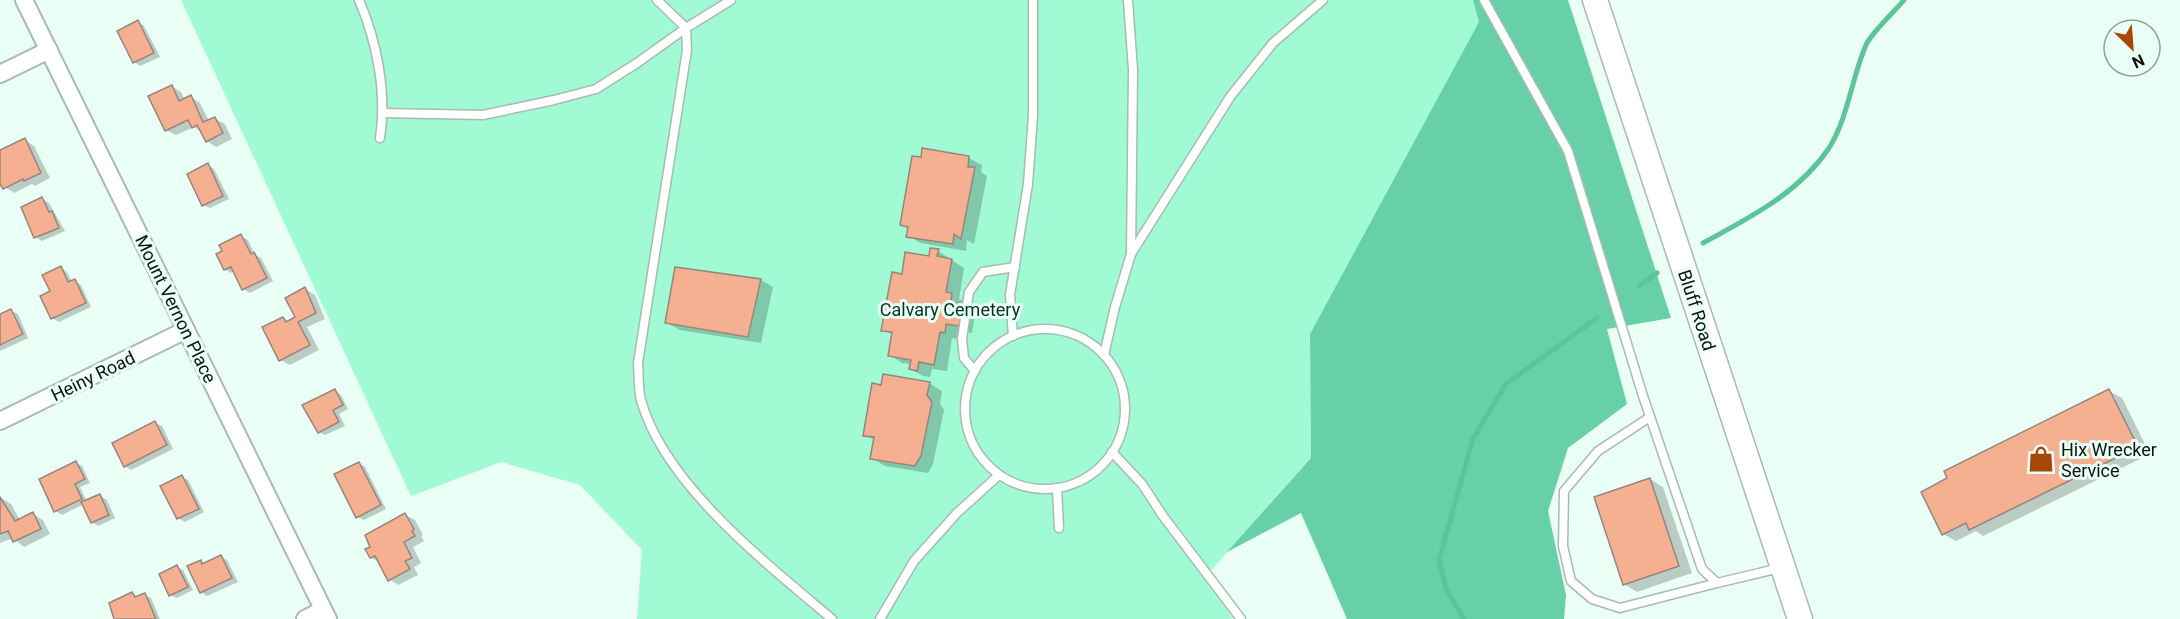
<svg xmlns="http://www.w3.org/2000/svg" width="2180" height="619" font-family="Roboto,sans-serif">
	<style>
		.green { fill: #a0fad4 }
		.forest { fill: #68d0a8 }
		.shadow { fill: #0003 }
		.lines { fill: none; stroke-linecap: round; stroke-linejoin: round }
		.stream { stroke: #5cc49c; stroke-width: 5 }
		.building { fill: #f5b091; stroke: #97857d; stroke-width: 1.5 }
		.lane-casing { stroke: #a7bbb2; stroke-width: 11 }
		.street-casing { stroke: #a7bbb2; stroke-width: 20 }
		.secondary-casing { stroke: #a7bbb2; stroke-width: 27 }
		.lane { stroke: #fff; stroke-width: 8 }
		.street { stroke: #fff; stroke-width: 16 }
		.secondary { stroke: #fff; stroke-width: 24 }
		.labels { text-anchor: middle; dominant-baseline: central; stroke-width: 6; stroke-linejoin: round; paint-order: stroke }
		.street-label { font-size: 18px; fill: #0b120f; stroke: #eafff5 }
		.park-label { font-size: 18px; fill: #023323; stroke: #eafff5 }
		.poi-label { font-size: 18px; fill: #0b120f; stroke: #eafff5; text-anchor: start }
	</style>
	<rect width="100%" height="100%" fill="#eafff5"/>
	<path class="green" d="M181,0H1473L1480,22L1310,334L1311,458L1206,576L1233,619H637L642,550L580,485L501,462L411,496Z"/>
	<path class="forest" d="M1473,0H1568L1671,318L1607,329L1627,404L1568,448L1548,511L1566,595L1564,619H1347L1301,513L1227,552L1311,458L1310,334L1479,22Z"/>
	<g class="shadow">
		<path d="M138,22L144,26L160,57L140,66L134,62Z"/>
		<path d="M171,86L181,92L185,100L191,97L200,103L209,121L215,119L225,124L232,139L216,147L207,141L202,132L194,127L176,135L166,130Z"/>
		<path d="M25,140L34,146L50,178L35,186L32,184L14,193L3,186L0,188V152Z"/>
		<path d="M923,150L969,158L982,165L981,172L987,176L974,244L967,240L966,251L921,243L908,236L909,229L902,225Z"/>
		<path d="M208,165L214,169L229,199L210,208L204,205Z"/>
		<path d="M42,199L49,203L65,231L42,241L36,237Z"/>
		<path d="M241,236L248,240L255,255L261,258L273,281L250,293L243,289L234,271L231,273L225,269Z"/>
		<path d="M938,251L964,268L959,299L965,302L964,306L975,313L972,333L959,331L958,339L952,338L947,371L932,369L930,377L923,376L911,369V364L902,363L890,355L893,335L883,330L903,276Z"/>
		<path d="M61,268L67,272L72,282L75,281L81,285L91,307L59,322L52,318V292Z"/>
		<path d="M761,280L773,287L761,343L680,330L667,323Z"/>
		<path d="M305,289L315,295L325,319L307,327L319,350L290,365L280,360L283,318L289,322L297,318Z"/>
		<path d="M11,311L18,314L28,338L0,351V316Z"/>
		<path d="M929,383L942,391L940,403L944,410L933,464L928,473L885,466L872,458L875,440L865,435Z"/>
		<path d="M335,391L341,395L348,409L339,414L345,426L325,435L319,432Z"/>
		<path d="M2109,391L2122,398L2150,454L1983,536L1976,531L1956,541L1943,534Z"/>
		<path d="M155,423L162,426L173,449L131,470L125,466Z"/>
		<path d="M76,463L82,466L90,483L80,487L87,502L100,496L107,500L115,518L98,526L92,522L84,504L62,515L56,511Z"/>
		<path d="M359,463L365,467L386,509L364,520L357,517Z"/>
		<path d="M182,477L188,480L204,512L185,522L178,518Z"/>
		<path d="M1650,479L1663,487L1692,573L1637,592L1624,584Z"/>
		<path d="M1,498L11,504L20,520L33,514L43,520L50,534L24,547L13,538L0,543Z"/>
		<path d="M405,515L415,520L423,535L421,536L424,541L413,547L421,563L414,567L418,575L398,585L389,579L380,563L371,557Z"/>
		<path d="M221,557L227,560L238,582L207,596L201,592V561L205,564Z"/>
		<path d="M177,567L183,570L193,590L177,598L170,595Z"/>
		<path d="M132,593L138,597L144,594L151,598L160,619H116Z"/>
	</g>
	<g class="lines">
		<g class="stream">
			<path d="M1703,243C1749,218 1799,193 1829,148C1848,118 1852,77 1866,45C1871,33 1895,11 1904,0"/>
			<path d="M1639,286L1657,273"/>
			<path d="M1464,619L1446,589L1439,560L1473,439L1506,384L1597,318"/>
		</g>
	</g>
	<g class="building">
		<path d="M138,20L154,53L133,63L117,31Z"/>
		<path d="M172,85L179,101L191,95L203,122L215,117L223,133L206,142L197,125L192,128L188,120L165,131L148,96Z"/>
		<path d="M25,138L41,173L24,181L23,179L3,189L0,183V150Z"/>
		<path d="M922,148L969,156L968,167H975L961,239L954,234L953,244L906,237L908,227L900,225L912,156L921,157Z"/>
		<path d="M208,163L223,196L202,206L187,174Z"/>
		<path d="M42,197L49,212L52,211L59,228L34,238L21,207Z"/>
		<path d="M241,234L251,254L254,252L267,278L242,290L231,267L224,270L216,254L222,251L219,245Z"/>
		<path d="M930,248L939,249L937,256L952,259L946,292L952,293L951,302L963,304L959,326L946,324L945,333L940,332L934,365L919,362L917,371L909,369L911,360L888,356L892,332L881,331L892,272L902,274L905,252L929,256Z"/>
		<path d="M61,266L68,282L75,279L86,303L51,319L40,296L50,291L42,275Z"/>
		<path d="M675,267L761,279L748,337L665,323Z"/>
		<path d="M305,287L316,313L298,322L310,345L279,361L262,327L283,317L286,322L295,317L285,298Z"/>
		<path d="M11,309L23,334L0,345V314Z"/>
		<path d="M883,374L930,382L927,395L932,402L921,456L915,466L870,459L874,437L863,436L872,383L881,385Z"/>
		<path d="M335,389L343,405L333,410L339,422L318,433L302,405Z"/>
		<path d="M2109,389L2138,447L1969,530L1966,523L1942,535L1921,492L1947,478L1944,471Z"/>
		<path d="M155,421L167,445L124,467L112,443Z"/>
		<path d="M76,461L85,479L75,484L82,499L54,512L39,479Z"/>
		<path d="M359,462L381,505L356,518L334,474Z"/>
		<path d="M182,475L199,509L177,519L160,486Z"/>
		<path d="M1650,478L1679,566L1623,585L1594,497Z"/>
		<path d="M100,494L109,515L91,523L81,502Z"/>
		<path d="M0,497L15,521L33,512L41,529L13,542L8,531L0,534Z"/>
		<path d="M405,513L414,529L412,531L415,536L404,542L412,558L405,561L410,569L388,581L375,556L370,558L365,549L370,547L365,535Z"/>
		<path d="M221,555L232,578L200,593L187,566L201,560L202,564Z"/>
		<path d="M177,565L188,587L169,596L159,574Z"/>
		<path d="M132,592L135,597L145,593L156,619H114L109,603Z"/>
	</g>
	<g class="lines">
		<g class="lane-casing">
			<g id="lane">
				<path d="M359,0C377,42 387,93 380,138"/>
				<path d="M657,0L686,28L687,50L638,363C639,375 638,388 641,400C664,484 767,564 832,619"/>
				<path d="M1128,0L1133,70L1131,254"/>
				<path d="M1484,0L1568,151L1643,396L1702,569L1717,583L1780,568"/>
				<path d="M384,113L483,115L554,100L596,89L637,63L686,28L731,0"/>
				<circle cx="1045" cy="409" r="80"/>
				<path d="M1013,336L1010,295L1028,184L1033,115V0"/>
				<path d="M1104,355L1115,307L1131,254L1230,97L1273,43L1323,0"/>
				<path d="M975,371L964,358L962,339L969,292L983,272L1015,267"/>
				<path d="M1650,417L1598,451L1564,491L1563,546L1571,581L1592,599L1620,608L1717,583"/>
				<path d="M1112,452L1142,484L1163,516L1241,619"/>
				<path d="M1057,488L1059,528"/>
				<path d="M880,619L914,561L957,513L999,475"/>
			</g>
		</g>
		<g class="street-casing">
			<g id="street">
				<path d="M24,0L328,619"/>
				<path d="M0,74L49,50"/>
				<path d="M0,421L186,330"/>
				<path d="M305,619L323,610"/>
			</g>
		</g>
		<g class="secondary-casing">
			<path id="secondary" d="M1595,0L1800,619"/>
		</g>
		<use href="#lane" class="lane"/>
		<use href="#street" class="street"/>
		<use href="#secondary" class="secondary"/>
	</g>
	<defs>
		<g id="shop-bare" transform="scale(2.07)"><path d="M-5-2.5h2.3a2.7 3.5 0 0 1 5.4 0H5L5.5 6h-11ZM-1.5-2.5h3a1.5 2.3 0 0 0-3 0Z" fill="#a94708" stroke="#eafff5" stroke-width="2.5" paint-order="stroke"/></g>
	</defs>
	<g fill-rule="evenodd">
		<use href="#shop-bare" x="2041" y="459"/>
	</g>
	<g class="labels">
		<g class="street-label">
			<text transform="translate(176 309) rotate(64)">Mount Vernon Place</text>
			<text transform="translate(1697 310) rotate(72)">Bluff Road</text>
			<text transform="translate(93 376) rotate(-26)">Heiny Road</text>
		</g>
		<g class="park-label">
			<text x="950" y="309">Calvary Cemetery</text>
		</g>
		<g class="poi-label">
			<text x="2061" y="449">Hix Wrecker<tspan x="2061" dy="21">Service</tspan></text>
		</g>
	</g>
	<g transform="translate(2132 48) rotate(155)"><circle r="28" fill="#eafff5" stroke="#91a099" stroke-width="1.5"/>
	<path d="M0-4.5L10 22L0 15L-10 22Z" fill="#a94708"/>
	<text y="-9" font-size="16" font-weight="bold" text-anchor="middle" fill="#0b120f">N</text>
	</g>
</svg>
